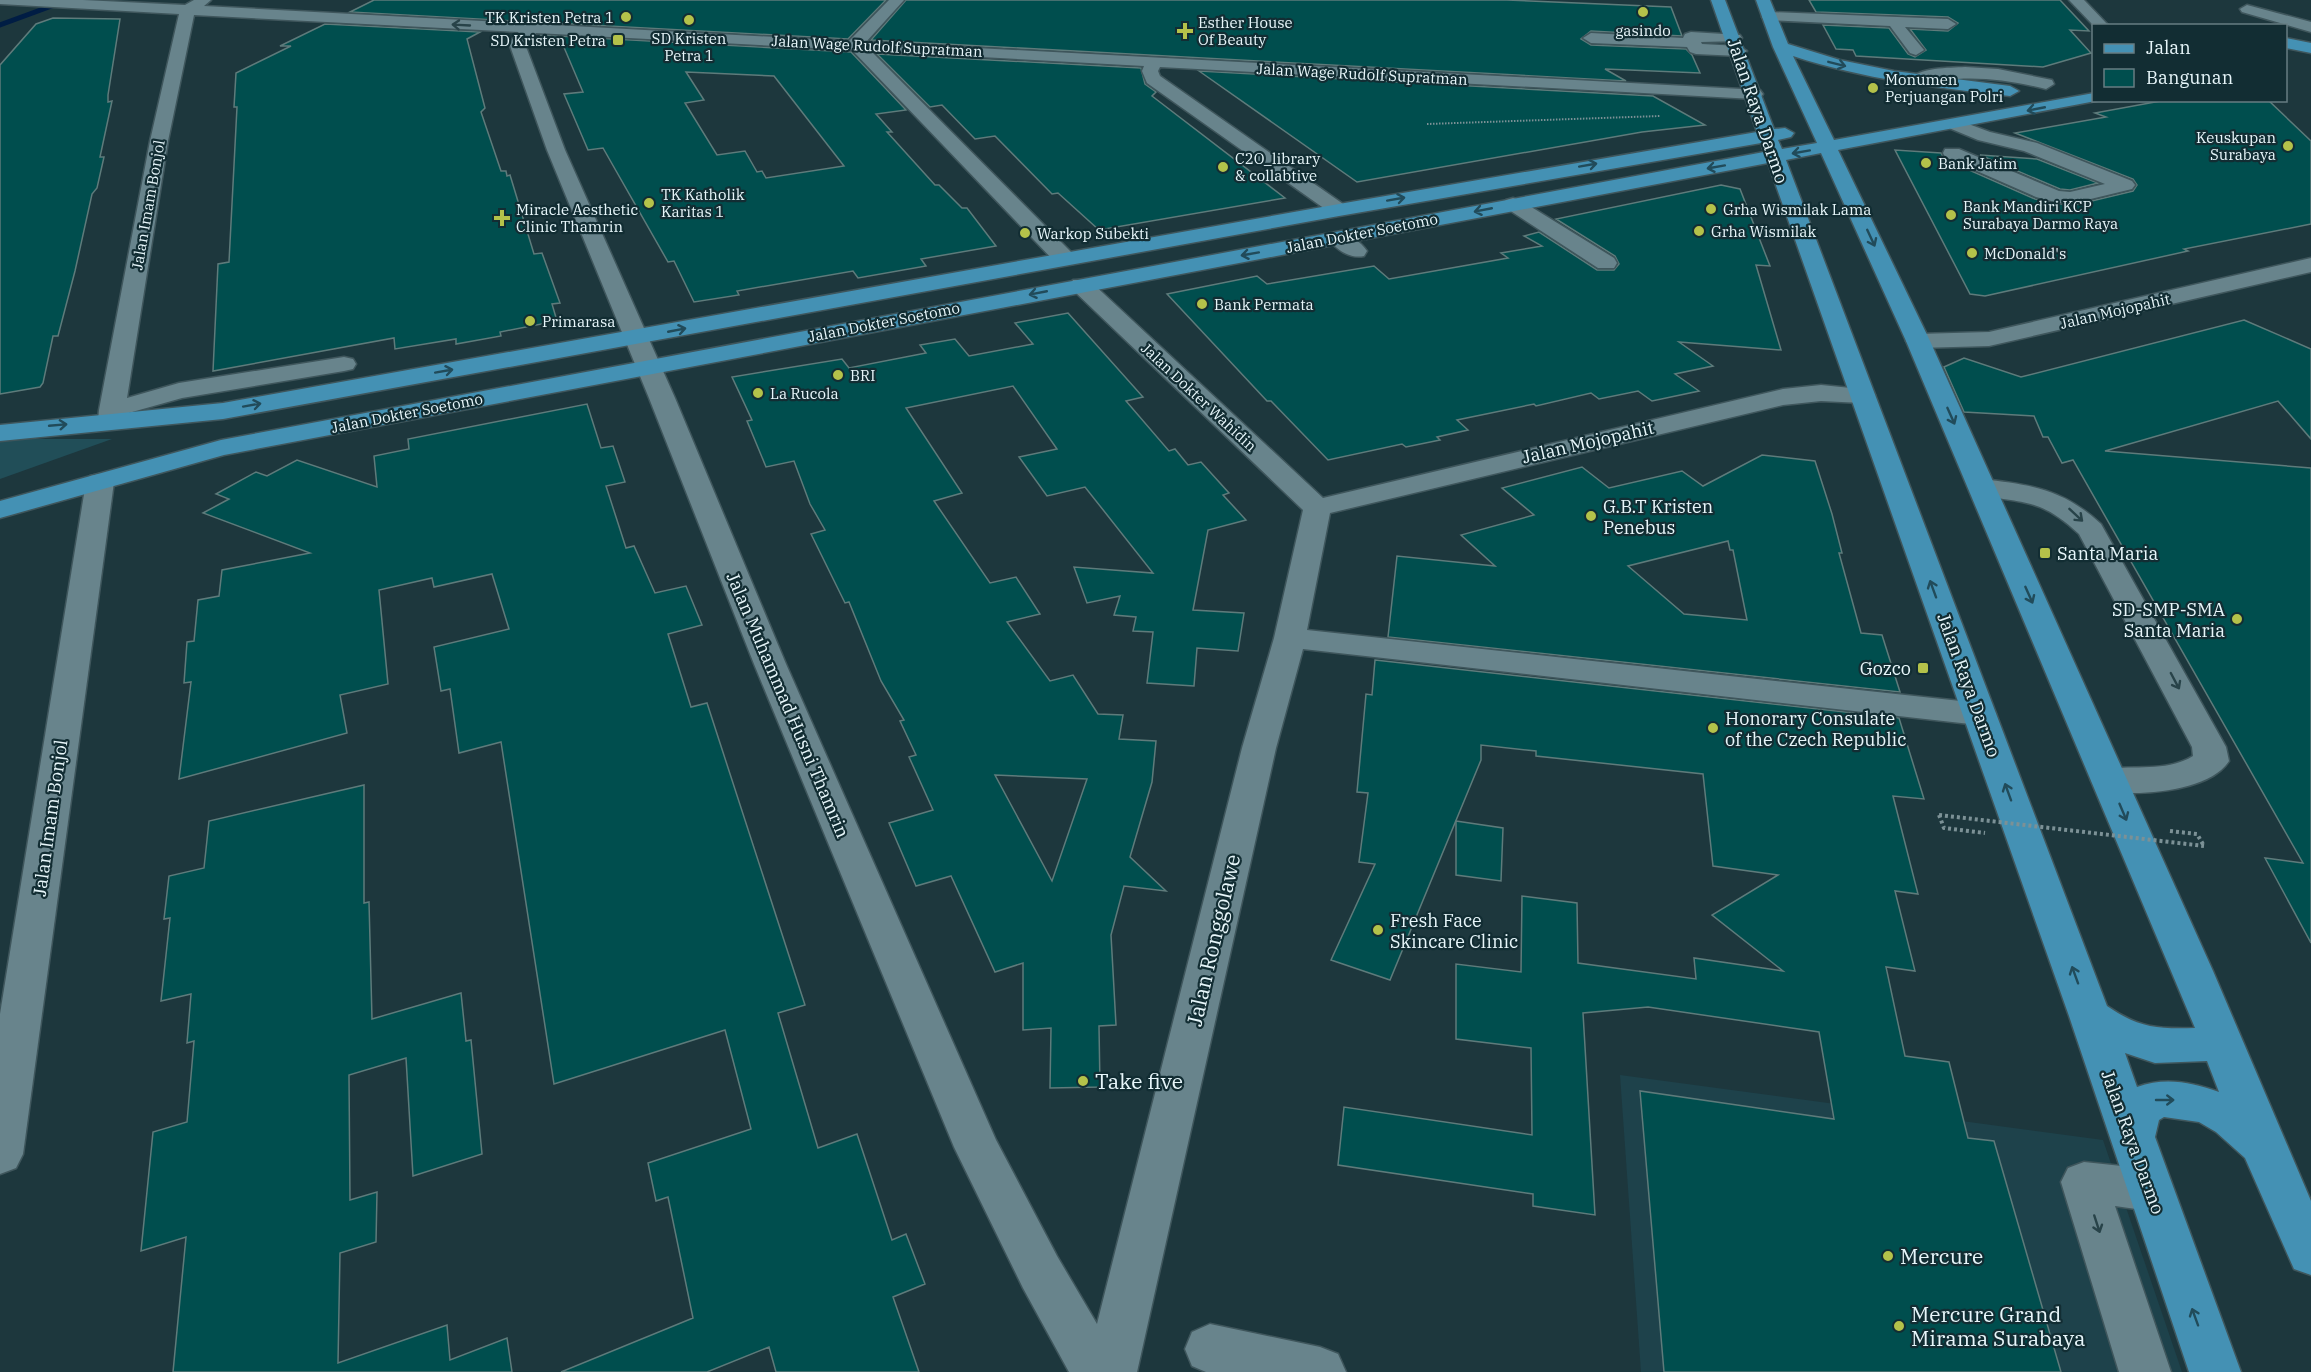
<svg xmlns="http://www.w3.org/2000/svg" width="2311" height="1372" font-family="'IBM Plex Serif',serif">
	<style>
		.built { fill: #1e424b }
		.green { fill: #214e58 }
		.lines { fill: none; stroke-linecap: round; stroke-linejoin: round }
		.stream { stroke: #001d44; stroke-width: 5 }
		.building { fill: #004e4e; stroke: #5e7b7b; stroke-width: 1.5; fill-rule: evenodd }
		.minor-casing { stroke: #3f565c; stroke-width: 3 }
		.major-casing { stroke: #3f565c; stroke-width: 3 }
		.path-far1 { stroke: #7c9196; stroke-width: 2; stroke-dasharray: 1.5 1.5; stroke-linecap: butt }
		.path { stroke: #7c9196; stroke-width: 4; stroke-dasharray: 3 3; stroke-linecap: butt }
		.minor { fill: #68848c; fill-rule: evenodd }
		.major { fill: #4491b4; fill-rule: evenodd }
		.path-bridge { stroke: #7c9196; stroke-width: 4; stroke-dasharray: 3 3; stroke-linecap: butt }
		.oneway { stroke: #284349 }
		.oneway2 { stroke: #214b5a }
		.poi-dot { fill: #b4c24a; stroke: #122d33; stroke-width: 2 }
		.labels { text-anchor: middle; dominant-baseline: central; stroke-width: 4.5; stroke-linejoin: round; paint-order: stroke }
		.far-poi-label { font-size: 15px; fill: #e7f6fa; stroke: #122d33; text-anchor: start }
		.far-street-label { font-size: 15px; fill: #e7f6fa; stroke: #122d33 }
		.street-label { font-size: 18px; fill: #e7f6fa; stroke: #122d33 }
		.poi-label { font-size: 18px; fill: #e7f6fa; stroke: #122d33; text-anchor: start }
		.near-street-label { font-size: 21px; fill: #e7f6fa; stroke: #122d33 }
		.near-poi-label { font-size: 21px; fill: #e7f6fa; stroke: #122d33; text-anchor: start }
	</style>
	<rect width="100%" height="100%" fill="#1d373d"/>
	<path class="built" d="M1620,1075L2103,1140L2182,1372H1641Z"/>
	<path class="green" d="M0,439H112L0,479Z"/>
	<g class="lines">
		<path class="stream" d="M0,25L68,0"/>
	</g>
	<g class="building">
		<path d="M374,0H886L848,39L350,12Z"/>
		<path d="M906,0H1507L1671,7L1682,36L1591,31L1581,39L1591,45L1686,49L1692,55L1700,73L1605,69L1626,81L871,40Z"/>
		<path d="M1809,0H2060L2089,31L2070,30L2091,53L2043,67L1856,56L1853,50L1836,49L1823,25L1889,28L1908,54L1915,57L1926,50L1910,29L1948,31L1958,23L1948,17L1816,12Z"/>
		<path d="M53,18L120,19L108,95V102L112,101L100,157H104L97,188L92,194L75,271L58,336H53L43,383L40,387L0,394V65L36,24Z"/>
		<path d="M325,24L480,32L467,39L485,108L481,112L501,171H506L507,176L510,175L534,254L542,253L560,303L552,304L557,321L500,332L501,336L456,344V339L395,349L394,338L213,371L218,264L229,262L237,107H234L236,73L291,46H280Z"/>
		<path d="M540,35L851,52L906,110L876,114L892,132H887L935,185H939L962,208H967L996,246L921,259L926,266L858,278L853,271L737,291L739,295L694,302L674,261L668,262L603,148L588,150L564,94L583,92L563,45ZM686,72L774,76L844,166L766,178L762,171L757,172L745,151L717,155L685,103L704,100Z"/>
		<path d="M877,54L1141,68L1145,84L1156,92L1152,96L1285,198L1099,230L1058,193L1052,194L995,136L975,139L942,105L930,107Z"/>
		<path d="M1199,71L1653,96L1705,125L1642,132L1357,182Z"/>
		<path d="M2166,100H2268L2311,141V224L2184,249L2188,251L1985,296L1970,294L1895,150L1941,153L1944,159L2035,199L2071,206L2133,191L2137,185L2133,179L2015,133L2106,117L2095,113Z"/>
		<path d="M1980,155L2037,159L2098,183L2070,190L2060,189Z"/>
		<path d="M1721,185L1740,189L1770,266L1756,265L1781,350L1679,342L1713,366L1675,374L1699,391L1652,401L1638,391L1599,399L1591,393L1536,406L1534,404L1457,420L1468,430L1437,437L1440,440L1406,447L1402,444L1328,460L1271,401H1267L1167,294L1257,276L1267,284L1374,266L1389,279L1508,258L1501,253L1542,246L1524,236L1539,232L1597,270H1614L1619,264L1615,256L1556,219Z"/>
		<path d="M1068,313L1143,397L1126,401L1169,451L1175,449L1188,465L1201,462L1229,493L1223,495L1246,520L1208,530L1193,610L1244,613L1238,651L1197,648L1194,686L1147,683L1153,632L1133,631L1136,617L1114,615L1120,596L1087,603L1074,567L1153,573L1085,487L1047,496L1019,457L1057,449L1013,386L906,408L962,493L934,501L990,583L1016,577L1040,614L1007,622L1050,681L1073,675L1098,714L1123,715L1119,739L1156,741L1152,782L1130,857L1166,891L1124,886L1111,935L1116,1025L1099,1026L1100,1087L1050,1088L1051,1028L1023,1030V963L995,972L951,876L916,886L889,823L933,810L909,757L916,755L900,721L904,720L881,681L849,602L845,603L811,534L825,530L810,504L794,461L766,467L747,421L752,420L732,377L842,359L849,368L926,353L920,345L955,339L969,356L1033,344L1015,323ZM995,775L1087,779L1052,881Z"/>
		<path d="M2244,320L2311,349V439L2278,401L2105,451L2311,468V943L2265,858L2303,863L2073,460L2062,463L2048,437H2043L2034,416L1964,412L1944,367L1964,358L2021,377Z"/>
		<path d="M587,404L601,448L613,446L625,482L606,486L626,548L634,546L655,593L686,586L702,625L668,634L691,707L707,703L805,1005L778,1013L818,1148L857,1134L892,1240L906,1234L925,1284L893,1297L919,1372H776L769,1347L707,1372H561L693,1318L668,1197L656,1201L648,1163L751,1129L725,1030L554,1084L501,742L459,753L450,689L441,691L434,647L509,629L492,574L434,587L432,578L379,590L388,684L340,695L347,733L179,779L191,682L184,683L187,642L194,641L198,600L219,596L222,570L310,553L203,513L229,499L216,494L256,472L267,476L297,460L377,487L374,456L409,449L408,439Z"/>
		<path d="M1762,455L1815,461L1832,514L1842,553H1839L1861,633L1882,635L1900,692L1388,637L1397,556L1495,566L1461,535L1534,515L1502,488L1582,467L1609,488L1682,471L1703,486ZM1728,541L1730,550H1733L1747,620L1684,614L1628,566Z"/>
		<path d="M1375,660L1899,718L1924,799L1893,796L1918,894L1895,891L1915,971L1886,967L1905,1056L1949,1062L1968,1138L1994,1141L2061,1372H1664L1640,1091L1834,1119L1819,1032L1648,1007L1583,1013L1595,1215L1533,1206V1194L1338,1165L1344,1107L1532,1135L1531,1048L1456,1039V964L1521,972L1522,896L1577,903L1578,963L1696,979L1694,958L1783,971L1712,915L1778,875L1713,866L1703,774L1536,756V751L1481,745V760L1390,980L1331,960L1375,864L1359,862L1368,793L1357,792L1366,694L1372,695Z"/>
		<path d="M364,785V903L369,902L372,1019L461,993L466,1041L471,1040L482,1154L413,1176L406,1058L349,1075L350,1200L377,1192L376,1242L340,1253L338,1363L447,1325L450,1360L507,1338L512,1372H173L186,1237L141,1251L153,1132L187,1122L194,1041L187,1043L191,994L161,1001L170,918L164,919L169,876L204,868L209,821Z"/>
		<path d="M1456,821L1503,828L1501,881L1456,875Z"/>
	</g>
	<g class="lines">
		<g class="minor-casing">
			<g id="minor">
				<path d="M0,0H83L185,5L194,0H211L204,6L849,41L889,0H904L866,42L1760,90L1763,94L1760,98L1754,99L1160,67L1158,71L1160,76L1346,206L1349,210L1346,214H1332L1147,83L1142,71L1144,66L871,51L1073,254L1076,259L1073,264H1057L852,50L536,33L525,44L565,150L675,398L786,664L996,1140L1057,1256L1097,1324L1242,748L1274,638L1303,510L1073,290L1070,285L1073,280H1089L1323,498L1783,389L1821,385L1871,390L1875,395L1871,400L1862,403L1821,401L1783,405L1330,513L1307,630L1979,703L1991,706L1996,714L1991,722L1979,725L1303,649L1276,748L1137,1372H1069L1023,1288L954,1147L754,664L649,398L547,150L509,43L519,32L194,15L168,141L127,398L179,383L344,357L353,359L356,364L353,369L344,371L182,398L125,414L120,425L111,428L102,425L98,420L99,410L150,141L179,14L0,4Z"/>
				<path d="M2069,0H2084L2109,26H2094Z"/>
				<path d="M2247,5L2311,22V32L2242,12L2240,9Z"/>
				<path d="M1770,12L1948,19L1956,24L1948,29L1905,27L1924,50L1916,55L1910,53L1890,26L1765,20L1762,17Z"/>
				<path d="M1691,32L1740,35L1742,38L1740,41L1701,42L1702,44L1739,46L1747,51L1739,56L1696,54L1690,52L1687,47L1591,43L1583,38L1591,33L1683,38L1685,34Z"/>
				<path d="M1965,67L1998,69L2052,80L2054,84L2046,89C2001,78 1962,74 1917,85L1909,80C1919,67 1949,68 1965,67Z"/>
				<path d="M1955,119L1990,132L2037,143L2132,181L2135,185L2132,189L2070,204L2059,203L2036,197L1945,157L1943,153L1945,149H1959L2059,191L2070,192L2105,184L2024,151L1978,140L1949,128L1946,124Z"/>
				<path d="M1513,198L1520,200L1614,258L1617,263L1614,268H1598L1506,208L1503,204L1506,200Z"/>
				<path d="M1339,232C1349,234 1361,242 1367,251L1364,256C1350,259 1336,250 1328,238L1332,234Z"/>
				<path d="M2311,258V272L1989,346L1918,348L1910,346L1906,341L1910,336L1918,334L1989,332Z"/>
				<path d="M100,474L110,476L114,482L23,1154L16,1168L0,1174V1014L86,482L90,476Z"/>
				<path d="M1982,479C2032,485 2063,489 2101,524L2226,747L2229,761C2209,793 2129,798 2096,789L2091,780L2096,771C2128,763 2164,774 2193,756L2192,747L2079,534C2037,495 2022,505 1972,493L1968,487L1972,481Z"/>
				<path d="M2084,1162L2150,1169L2166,1175L2173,1190L2166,1205L2150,1211L2115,1206L2171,1372H2119L2061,1182L2068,1168Z"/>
				<path d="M1210,1324L1320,1347L1338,1354L1346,1372H1206L1192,1366L1185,1349L1192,1332Z"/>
			</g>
		</g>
		<g class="major-casing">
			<g id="major">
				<path d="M1711,0H1725L1774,129L1785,128L1794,133L1791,137L1778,140L1782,149L1817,143L1773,47L1756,0H1770L1788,44L1840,60L1894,71L2010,86L2019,91L2010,96C1937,88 1863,79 1793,56L1834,140L2094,93V100H2101L1838,150L1930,341L2213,971L2311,1201V1275L2294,1269L2245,1158L2216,1132L2199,1122L2164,1117L2159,1120L2155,1137L2241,1372H2189L2069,1016L1768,163L224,455L0,518V501L221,440L1764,152L1761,143L1339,216L223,419L0,441V425L223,403L1339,204L1757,132ZM1821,153L1906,341L2195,1028C2157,1029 2139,1028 2107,1006L1786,160ZM2125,1053L2155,1063L2207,1061L2219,1092C2191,1082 2165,1077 2137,1087Z"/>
				<path d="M2286,38L2311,43V53L2286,48Z"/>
			</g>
		</g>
		<path class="path-far1" d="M1427,124L1660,116"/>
		<g class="path">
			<path d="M1939,815L1944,828L1985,833"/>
			<path d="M2170,831L2197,834L2204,846"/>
		</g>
		<use href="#minor" class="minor"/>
		<use href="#major" class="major"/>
		<path class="path-bridge" d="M1939,815L2204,846"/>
	</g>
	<defs><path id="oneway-shaft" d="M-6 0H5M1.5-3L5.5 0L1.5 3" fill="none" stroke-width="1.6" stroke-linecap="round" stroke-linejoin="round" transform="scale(1.5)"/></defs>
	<g class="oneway">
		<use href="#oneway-shaft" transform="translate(461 25) rotate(-177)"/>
		<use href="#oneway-shaft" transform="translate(2076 515) rotate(43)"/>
		<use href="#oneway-shaft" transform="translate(2175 681) rotate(62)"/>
		<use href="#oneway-shaft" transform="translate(2097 1224) rotate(72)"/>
	</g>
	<g class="oneway2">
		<use href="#oneway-shaft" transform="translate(1837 64) rotate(14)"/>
		<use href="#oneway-shaft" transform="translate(2036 109) rotate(169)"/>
		<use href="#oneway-shaft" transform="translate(1801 152) rotate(170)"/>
		<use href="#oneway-shaft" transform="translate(1588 165) rotate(-10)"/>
		<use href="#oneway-shaft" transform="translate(1716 167) rotate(170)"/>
		<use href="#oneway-shaft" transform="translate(1396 199) rotate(-10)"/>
		<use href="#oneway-shaft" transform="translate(1483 210) rotate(169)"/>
		<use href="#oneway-shaft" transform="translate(1871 238) rotate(65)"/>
		<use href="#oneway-shaft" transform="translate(1250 254) rotate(170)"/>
		<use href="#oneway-shaft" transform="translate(1038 293) rotate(169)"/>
		<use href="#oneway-shaft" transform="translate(677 330) rotate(-11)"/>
		<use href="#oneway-shaft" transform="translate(444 371) rotate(-10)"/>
		<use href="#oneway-shaft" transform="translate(252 405) rotate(-10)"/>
		<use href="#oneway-shaft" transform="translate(1951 416) rotate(66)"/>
		<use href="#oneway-shaft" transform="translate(58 425) rotate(-5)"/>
		<use href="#oneway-shaft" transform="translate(1933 589) rotate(-110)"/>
		<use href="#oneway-shaft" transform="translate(2029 595) rotate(66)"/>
		<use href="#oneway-shaft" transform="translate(2008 792) rotate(-110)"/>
		<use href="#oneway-shaft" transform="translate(2123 812) rotate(67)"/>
		<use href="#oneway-shaft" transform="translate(2075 975) rotate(-110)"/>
		<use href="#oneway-shaft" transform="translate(2165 1100)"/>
		<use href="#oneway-shaft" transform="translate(2195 1317) rotate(-110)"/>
	</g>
	<g class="poi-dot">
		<circle cx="1643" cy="12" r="6"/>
		<circle cx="626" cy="17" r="6"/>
		<circle cx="689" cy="20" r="6"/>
		<path d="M1182 22h6v6h6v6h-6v6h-6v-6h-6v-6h6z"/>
		<rect x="612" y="34" width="12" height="12" rx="3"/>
		<circle cx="1873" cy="88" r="6"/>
		<circle cx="2288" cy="146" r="6"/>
		<circle cx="1926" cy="163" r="6"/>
		<circle cx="1223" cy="167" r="6"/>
		<circle cx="649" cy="203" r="6"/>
		<circle cx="1711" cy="209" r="6"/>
		<circle cx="1951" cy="215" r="6"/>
		<path d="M499 209h6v6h6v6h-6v6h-6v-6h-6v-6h6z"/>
		<circle cx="1699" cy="231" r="6"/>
		<circle cx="1025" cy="233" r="6"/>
		<circle cx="1972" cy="253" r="6"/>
		<circle cx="1202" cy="304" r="6"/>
		<circle cx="530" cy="321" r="6"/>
		<circle cx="838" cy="375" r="6"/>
		<circle cx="758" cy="393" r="6"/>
		<circle cx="1591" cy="516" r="6"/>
		<rect x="2039" y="547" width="12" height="12" rx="3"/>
		<circle cx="2237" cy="619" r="6"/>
		<rect x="1917" y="662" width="12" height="12" rx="3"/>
		<circle cx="1713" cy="728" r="6"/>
		<circle cx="1378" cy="930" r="6"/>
		<circle cx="1083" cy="1081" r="6"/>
		<circle cx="1888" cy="1256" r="6"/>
		<circle cx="1899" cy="1326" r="6"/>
	</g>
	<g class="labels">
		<g class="far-poi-label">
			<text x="614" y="17" text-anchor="end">TK Kristen Petra 1</text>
			<text x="1198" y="22">Esther House<tspan x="1198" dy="17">Of Beauty</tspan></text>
			<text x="1643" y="30" text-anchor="middle">gasindo</text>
			<text x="689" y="38" text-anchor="middle">SD Kristen<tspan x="689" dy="17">Petra 1</tspan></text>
			<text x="606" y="40" text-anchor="end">SD Kristen Petra</text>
			<text x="1885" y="79">Monumen<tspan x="1885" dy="17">Perjuangan Polri</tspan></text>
			<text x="2276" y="137" text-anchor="end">Keuskupan<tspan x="2276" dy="17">Surabaya</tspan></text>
			<text x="1235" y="158">C2O_library<tspan x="1235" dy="17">&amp; collabtive</tspan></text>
			<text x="1938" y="163">Bank Jatim</text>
			<text x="661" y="194">TK Katholik<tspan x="661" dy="17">Karitas 1</tspan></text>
			<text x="1963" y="206">Bank Mandiri KCP<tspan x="1963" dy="17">Surabaya Darmo Raya</tspan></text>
			<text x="516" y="209">Miracle Aesthetic<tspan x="516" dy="17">Clinic Thamrin</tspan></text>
			<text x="1723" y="209">Grha Wismilak Lama</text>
			<text x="1711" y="231">Grha Wismilak</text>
			<text x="1037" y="233">Warkop Subekti</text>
			<text x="1984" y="253">McDonald's</text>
			<text x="1214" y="304">Bank Permata</text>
			<text x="542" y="321">Primarasa</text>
			<text x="850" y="375">BRI</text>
			<text x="770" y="393">La Rucola</text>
		</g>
		<g class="far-street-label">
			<text transform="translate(877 46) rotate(3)">Jalan Wage Rudolf Supratman</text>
			<text transform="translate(1362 74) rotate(3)">Jalan Wage Rudolf Supratman</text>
			<text transform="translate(148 205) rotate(-80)">Jalan Imam Bonjol</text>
			<text transform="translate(1362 233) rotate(-11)">Jalan Dokter Soetomo</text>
			<text transform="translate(2115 311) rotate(-13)">Jalan Mojopahit</text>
			<text transform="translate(884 322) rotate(-11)">Jalan Dokter Soetomo</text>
			<text transform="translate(1199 397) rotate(43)">Jalan Dokter Wahidin</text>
			<text transform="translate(407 413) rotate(-11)">Jalan Dokter Soetomo</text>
		</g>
		<g class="street-label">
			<text transform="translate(1758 111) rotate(71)">Jalan Raya Darmo</text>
			<text transform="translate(1588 442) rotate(-13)">Jalan Mojopahit</text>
			<text transform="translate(1969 685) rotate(70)">Jalan Raya Darmo</text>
			<text transform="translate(788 705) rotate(67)">Jalan Muhammad Husni Thamrin</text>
			<text transform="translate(50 818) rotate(-82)">Jalan Imam Bonjol</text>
			<text transform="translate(2133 1142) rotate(70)">Jalan Raya Darmo</text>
		</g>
		<g class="poi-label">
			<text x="1603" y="506">G.B.T Kristen<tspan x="1603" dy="21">Penebus</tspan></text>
			<text x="2057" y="553">Santa Maria</text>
			<text x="2225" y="609" text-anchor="end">SD-SMP-SMA<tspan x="2225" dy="21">Santa Maria</tspan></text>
			<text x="1911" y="668" text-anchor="end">Gozco</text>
			<text x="1725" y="718">Honorary Consulate<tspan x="1725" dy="21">of the Czech Republic</tspan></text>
			<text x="1390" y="920">Fresh Face<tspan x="1390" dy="21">Skincare Clinic</tspan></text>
		</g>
		<g class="near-street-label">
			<text transform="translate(1213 940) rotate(-77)">Jalan Ronggolawe</text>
		</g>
		<g class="near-poi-label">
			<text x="1095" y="1081">Take five</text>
			<text x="1900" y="1256">Mercure</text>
			<text x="1911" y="1314">Mercure Grand<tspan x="1911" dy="24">Mirama Surabaya</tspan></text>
		</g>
	</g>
	<rect x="2092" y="24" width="195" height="78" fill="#122d33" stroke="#677d83" stroke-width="1.5"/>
	<rect x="2104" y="44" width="30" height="9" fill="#4491b4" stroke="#677d83" stroke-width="1.5"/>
	<text x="2146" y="54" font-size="18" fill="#e7f6fa">Jalan</text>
	<rect x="2104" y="69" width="30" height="18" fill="#004e4e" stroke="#677d83" stroke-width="1.5"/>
	<text x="2146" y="84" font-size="18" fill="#e7f6fa">Bangunan</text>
</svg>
